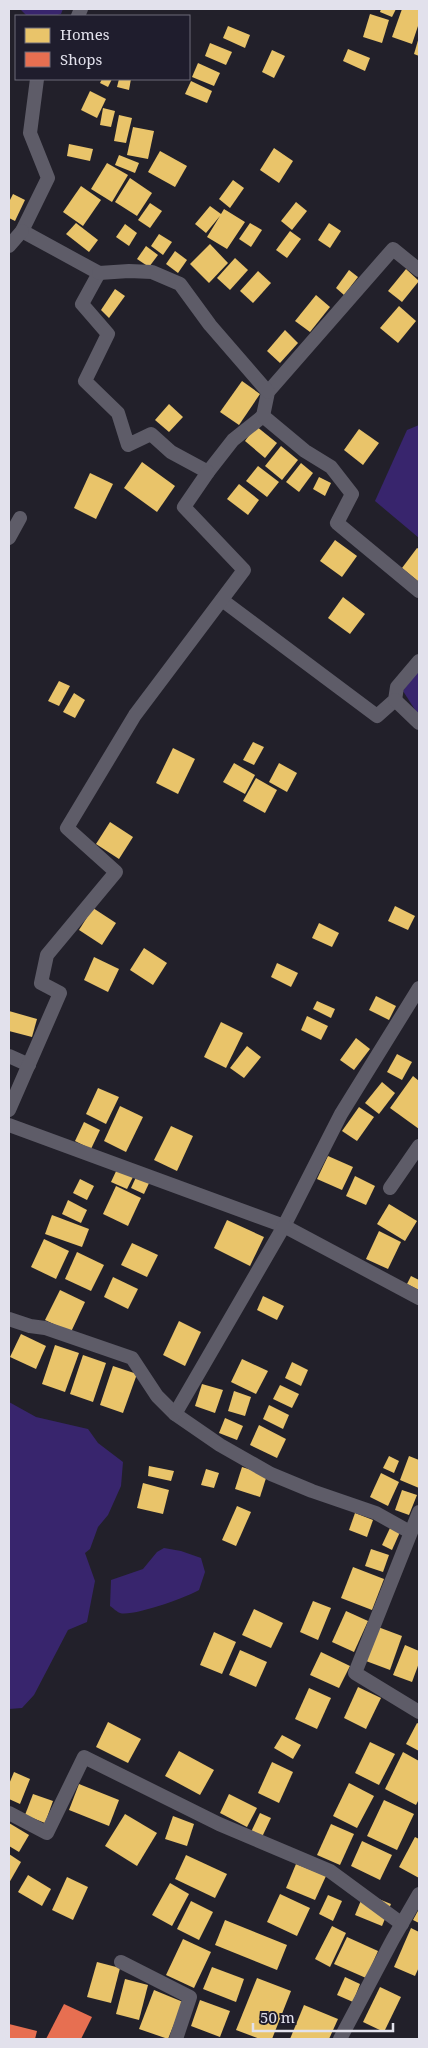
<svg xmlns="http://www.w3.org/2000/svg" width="428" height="2048" font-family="'Noto Serif',serif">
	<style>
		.water { fill: #38256d }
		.homes { fill: #e9c46a }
		.shops { fill: #e76f51 }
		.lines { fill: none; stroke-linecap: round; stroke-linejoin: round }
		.minor { stroke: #5e5c68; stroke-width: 14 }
	</style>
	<rect width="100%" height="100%" fill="#22202a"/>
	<g class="water">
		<path d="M20,9H63L61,14L54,16H27Z"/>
		<path d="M419,425V538L375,501L407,430Z"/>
		<path d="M419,665V716L403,691Z"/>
		<path d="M9,1402L36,1417L88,1429L98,1443L123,1462L121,1486L108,1515L98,1527L90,1549L85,1553L95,1581L87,1622L68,1630L34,1695L22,1708L9,1709Z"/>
		<path d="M164,1548L181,1551L201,1558L205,1572L199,1590C188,1597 132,1617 120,1613C117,1612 113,1608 110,1606L111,1580L143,1569L157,1552Z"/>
	</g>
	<g class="homes">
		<path d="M381,9H396L392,17L380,12Z"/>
		<path d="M402,9H419V23L412,44L392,37Z"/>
		<path d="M370,14L389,20L382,43L363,37Z"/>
		<path d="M228,26L250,35L245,48L223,38Z"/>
		<path d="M419,37V56L414,54Z"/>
		<path d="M210,43L232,52L226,65L205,56Z"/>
		<path d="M348,49L370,58L365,71L343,61Z"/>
		<path d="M272,50L285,56L274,78L262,72Z"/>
		<path d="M198,63L220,73L214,86L192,77Z"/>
		<path d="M102,79H112L108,87L100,83Z"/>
		<path d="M119,79H131L129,90L117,87Z"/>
		<path d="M191,81L212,91L207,103L185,94Z"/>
		<path d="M90,91L106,99L97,118L81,110Z"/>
		<path d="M103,108L115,111L111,127L100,125Z"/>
		<path d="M119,115L132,118L126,143L114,141Z"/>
		<path d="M133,127L154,131L148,159L127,155Z"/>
		<path d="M69,144L93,149L90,161L67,156Z"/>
		<path d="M274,148L293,161L279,183L260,170Z"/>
		<path d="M160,151L187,166L175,187L148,172Z"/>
		<path d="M119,155L139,163L135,173L115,165Z"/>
		<path d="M107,163L128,175L112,202L91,189Z"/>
		<path d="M130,178L152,193L137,216L115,202Z"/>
		<path d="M233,180L244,188L230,208L219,199Z"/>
		<path d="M81,186L101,200L83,226L63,212Z"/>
		<path d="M13,194L25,200L15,221L9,218V202Z"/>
		<path d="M296,202L307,211L292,230L281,221Z"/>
		<path d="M150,203L162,211L150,228L138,220Z"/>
		<path d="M210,206L221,214L224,209L245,222L227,249L207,237L220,216L206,233L195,224Z"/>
		<path d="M76,223L98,240L89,252L66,234Z"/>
		<path d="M250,223L262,230L251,247L239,239Z"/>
		<path d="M329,223L341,231L330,248L318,240Z"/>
		<path d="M125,224L137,233L129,246L116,237Z"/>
		<path d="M290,231L301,239L287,258L276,250Z"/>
		<path d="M159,234L172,242L163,255L151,246Z"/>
		<path d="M210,244L228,263L209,283L190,264Z"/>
		<path d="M146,246L158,255L149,267L137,259Z"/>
		<path d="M175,251L187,260L178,273L166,264Z"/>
		<path d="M235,258L248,270L230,290L217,278Z"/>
		<path d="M406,269L419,281L402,302L388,291Z"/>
		<path d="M349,270L358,277L344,295L336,288Z"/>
		<path d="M258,271L271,283L253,303L240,291Z"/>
		<path d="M115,289L125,296L109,318L101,310Z"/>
		<path d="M316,295L330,307L310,332L295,321Z"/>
		<path d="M399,306L416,321L398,343L380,328Z"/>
		<path d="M285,330L298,343L280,363L267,351Z"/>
		<path d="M242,381L260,394L239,425L220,412Z"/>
		<path d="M169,404L183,417L169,432L155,420Z"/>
		<path d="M256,426L277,443L265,458L245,441Z"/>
		<path d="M359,429L379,443L363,465L344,450Z"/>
		<path d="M281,446L298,460L282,480L265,466Z"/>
		<path d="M142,462L175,486L157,512L124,488Z"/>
		<path d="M301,463L313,473L299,492L286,482Z"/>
		<path d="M258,466L279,482L267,497L246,481Z"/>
		<path d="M90,473L113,484L96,519L74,508Z"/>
		<path d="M319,477L331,483L325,496L313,489Z"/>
		<path d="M239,484L259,500L248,515L227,499Z"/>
		<path d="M335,540L357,556L342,577L320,561Z"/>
		<path d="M417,548L419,549V582L402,568Z"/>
		<path d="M343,597L365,614L350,634L328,618Z"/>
		<path d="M59,681L70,686L59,706L48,701Z"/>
		<path d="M74,693L85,700L75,718L63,712Z"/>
		<path d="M253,742L264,747L254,765L243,760Z"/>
		<path d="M173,748L195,759L178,794L156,783Z"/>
		<path d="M234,763L255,775L245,794L223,782Z"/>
		<path d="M279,763L297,773L287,792L269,782Z"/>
		<path d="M256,778L277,790L265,813L243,801Z"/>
		<path d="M110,822L133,837L119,859L96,844Z"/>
		<path d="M395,906L415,916L408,930L388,921Z"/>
		<path d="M93,908L116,923L102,945L79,930Z"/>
		<path d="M319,923L339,933L332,947L312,938Z"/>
		<path d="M144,948L167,963L153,985L130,970Z"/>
		<path d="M94,957L119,969L108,992L84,980Z"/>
		<path d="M277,963L298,973L291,987L271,977Z"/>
		<path d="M376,996L396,1006L389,1020L369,1010Z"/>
		<path d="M317,1001L335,1009L331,1018L313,1009Z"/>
		<path d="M9,1011L37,1019L32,1037L9,1031Z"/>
		<path d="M307,1016L328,1026L321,1040L301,1030Z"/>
		<path d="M221,1022L243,1033L226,1068L204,1057Z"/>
		<path d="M356,1038L370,1049L354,1070L340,1060Z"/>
		<path d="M247,1046L261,1057L244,1078L230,1068Z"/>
		<path d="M397,1054L412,1062L402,1080L387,1072Z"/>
		<path d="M413,1076L419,1081V1129L390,1108Z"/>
		<path d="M382,1082L395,1093L379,1114L365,1103Z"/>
		<path d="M98,1088L119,1097L106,1124L86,1114Z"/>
		<path d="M120,1106L143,1117L126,1152L104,1141Z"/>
		<path d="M359,1107L374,1117L357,1141L342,1131Z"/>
		<path d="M84,1122L100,1130L91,1149L75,1141Z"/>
		<path d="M171,1126L193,1136L177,1171L154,1160Z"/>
		<path d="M328,1156L353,1167L342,1190L317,1179Z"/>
		<path d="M118,1167L134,1175L127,1189L111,1182Z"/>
		<path d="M137,1175L150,1181L144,1194L131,1188Z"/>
		<path d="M355,1176L375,1186L366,1205L346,1196Z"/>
		<path d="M80,1179L94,1186L87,1200L73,1193Z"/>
		<path d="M116,1186L141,1198L128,1226L103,1214Z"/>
		<path d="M68,1200L87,1210L81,1223L62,1214Z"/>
		<path d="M389,1204L417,1221L405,1241L377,1224Z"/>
		<path d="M52,1215L89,1229L82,1247L45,1234Z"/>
		<path d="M227,1220L264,1237L250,1266L214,1248Z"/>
		<path d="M379,1231L401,1242L388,1269L366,1259Z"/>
		<path d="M44,1239L69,1251L56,1279L31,1267Z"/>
		<path d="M132,1243L158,1255L147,1277L121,1265Z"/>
		<path d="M77,1252L104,1265L91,1291L65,1279Z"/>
		<path d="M411,1276L419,1280V1290L407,1284Z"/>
		<path d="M113,1277L138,1289L128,1309L104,1297Z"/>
		<path d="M60,1290L85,1302L71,1332L45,1320Z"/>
		<path d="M263,1296L284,1306L277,1320L257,1310Z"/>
		<path d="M179,1321L201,1332L185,1366L163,1355Z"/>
		<path d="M21,1334L46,1346L36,1369L10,1357Z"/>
		<path d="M55,1345L79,1353L65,1392L42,1384Z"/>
		<path d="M83,1355L106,1363L93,1402L70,1394Z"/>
		<path d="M242,1359L268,1371L256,1394L231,1382Z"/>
		<path d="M292,1362L308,1370L301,1386L285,1378Z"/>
		<path d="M113,1366L137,1374L123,1413L100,1405Z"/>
		<path d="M202,1384L223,1390L215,1413L195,1406Z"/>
		<path d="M280,1385L299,1394L292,1408L273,1399Z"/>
		<path d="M234,1391L251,1397L245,1416L228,1411Z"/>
		<path d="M269,1405L289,1415L283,1429L263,1419Z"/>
		<path d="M225,1418L243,1426L237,1440L219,1433Z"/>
		<path d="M259,1425L286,1439L277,1458L250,1445Z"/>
		<path d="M389,1456L399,1461L394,1473L383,1468Z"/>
		<path d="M409,1456L419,1460V1488L400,1480Z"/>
		<path d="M149,1466L174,1471L171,1481L148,1476Z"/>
		<path d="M242,1467L267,1475L260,1497L235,1489Z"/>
		<path d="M206,1469L219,1473L214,1488L201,1485Z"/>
		<path d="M381,1473L399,1482L388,1506L370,1497Z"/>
		<path d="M143,1483L169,1490L163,1514L137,1508Z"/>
		<path d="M402,1490L417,1495L409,1515L395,1510Z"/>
		<path d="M237,1506L251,1512L236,1546L222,1540Z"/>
		<path d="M355,1513L373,1520L367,1537L349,1530Z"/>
		<path d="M390,1528L400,1532L392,1550L382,1545Z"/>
		<path d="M371,1549L389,1555L383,1572L365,1566Z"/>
		<path d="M353,1567L384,1579L372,1610L341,1598Z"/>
		<path d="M313,1601L331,1608L318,1640L300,1632Z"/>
		<path d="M254,1609L283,1623L271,1648L242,1635Z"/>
		<path d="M346,1611L368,1621L354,1652L332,1642Z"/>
		<path d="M378,1627L402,1636L390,1670L366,1661Z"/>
		<path d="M214,1632L236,1642L222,1674L200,1665Z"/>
		<path d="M405,1645L419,1651V1663L412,1682L393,1675Z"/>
		<path d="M240,1650L267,1662L256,1687L229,1675Z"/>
		<path d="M321,1652L350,1666L339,1688L310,1675Z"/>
		<path d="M358,1687L381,1698L366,1729L344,1718Z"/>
		<path d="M309,1688L331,1698L317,1729L295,1719Z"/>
		<path d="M108,1722L141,1739L128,1763L96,1747Z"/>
		<path d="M417,1723L419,1724V1751L406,1744Z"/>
		<path d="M282,1735L301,1745L293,1759L274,1748Z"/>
		<path d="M370,1742L395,1754L379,1785L355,1773Z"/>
		<path d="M179,1751L214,1770L200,1795L165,1776Z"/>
		<path d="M403,1752L419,1761V1799L416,1805L385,1789Z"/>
		<path d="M272,1762L293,1772L279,1803L258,1793Z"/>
		<path d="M14,1772L30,1779L20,1804L9,1799V1784Z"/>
		<path d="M349,1783L374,1796L357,1828L333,1816Z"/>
		<path d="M79,1784L119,1800L109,1826L69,1810Z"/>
		<path d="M33,1794L53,1801L45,1823L25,1815Z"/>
		<path d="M229,1794L257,1808L247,1827L220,1813Z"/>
		<path d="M384,1800L414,1814L397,1850L367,1836Z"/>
		<path d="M260,1813L271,1818L262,1837L251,1832Z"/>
		<path d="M125,1814L157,1833L137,1866L105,1846Z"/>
		<path d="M173,1816L194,1824L187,1846L165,1839Z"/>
		<path d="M9,1823L29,1835L19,1852L9,1846Z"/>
		<path d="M331,1824L354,1834L340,1865L317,1855Z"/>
		<path d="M415,1837L419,1839V1878L399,1867Z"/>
		<path d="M362,1841L392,1855L380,1880L351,1866Z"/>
		<path d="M9,1854L21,1862L9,1883Z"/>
		<path d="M186,1855L227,1874L215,1898L175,1879Z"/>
		<path d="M296,1864L326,1876L315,1900L286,1888Z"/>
		<path d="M28,1875L51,1889L42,1906L18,1892Z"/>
		<path d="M67,1877L88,1887L73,1920L52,1910Z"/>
		<path d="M170,1883L189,1894L172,1926L152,1915Z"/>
		<path d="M364,1893L391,1904L382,1926L355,1915Z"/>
		<path d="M280,1894L310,1908L297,1936L267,1922Z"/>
		<path d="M328,1895L342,1901L333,1921L319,1914Z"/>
		<path d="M191,1901L213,1912L199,1940L177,1929Z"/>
		<path d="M419,1909V1923L413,1920Z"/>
		<path d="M225,1920L287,1945L277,1970L215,1945Z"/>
		<path d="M332,1926L346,1933L330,1967L315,1959Z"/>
		<path d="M411,1928L419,1932V1967L415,1976L394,1967Z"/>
		<path d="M347,1937L378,1951L366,1978L334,1964Z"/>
		<path d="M183,1939L211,1952L194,1988L166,1975Z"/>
		<path d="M97,1962L120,1968L111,2003L87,1997Z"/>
		<path d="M212,1967L244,1979L236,2002L203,1989Z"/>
		<path d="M345,1977L360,1984L353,2002L337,1995Z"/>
		<path d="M257,1978L291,1991L272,2039H260L236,2030Z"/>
		<path d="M125,1979L148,1985L139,2020L116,2014Z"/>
		<path d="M380,1987L401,1997L384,2032L363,2022Z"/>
		<path d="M154,1990L183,2002L168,2039L139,2029Z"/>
		<path d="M200,2000L230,2011L220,2037L191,2026Z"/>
		<path d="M304,2005L338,2019L329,2039H290Z"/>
	</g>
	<g class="shops">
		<path d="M64,2004L92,2017L81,2039H46Z"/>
		<path d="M9,2024L37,2031L35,2039H9Z"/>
	</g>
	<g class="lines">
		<g class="minor">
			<path d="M78,16L81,9"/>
			<path d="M37,79L30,133L48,178L22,231L99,273L82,304L108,334L85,381L118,413L128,445L151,434L171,452L208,472L233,440L263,416"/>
			<path d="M9,246L22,231"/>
			<path d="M419,270L393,249L268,392L263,416L305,451L331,467L352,494L337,523L419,591"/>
			<path d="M99,273L129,271L152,272L180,284L210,325L268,392"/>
			<path d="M9,538L20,518"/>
			<path d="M222,600L377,716L395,700L397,687L419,661"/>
			<path d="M395,700L419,723"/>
			<path d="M9,1056L29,1065"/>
			<path d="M9,1110L60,993L41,983L47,955L116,872L67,828L135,715L244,570L184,507L208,472"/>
			<path d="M9,1125L284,1226L341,1114L419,988"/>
			<path d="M390,1188L419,1146"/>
			<path d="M9,1319L30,1326L45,1328L132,1358L157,1396L175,1414L220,1445L271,1474L312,1491L376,1513L410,1532"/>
			<path d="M175,1414L284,1226L419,1298"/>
			<path d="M419,1512L355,1673L419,1712"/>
			<path d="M9,1813L47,1833L84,1757L219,1824L330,1871L402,1924"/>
			<path d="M121,1962L190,1997L176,2039"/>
			<path d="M340,2039L393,1939L419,1894"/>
		</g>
	</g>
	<rect width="428" height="2048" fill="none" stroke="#e2e1ec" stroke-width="20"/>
	<rect x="15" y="15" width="175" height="65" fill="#1f1d2d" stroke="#6d6b79"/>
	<rect x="25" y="28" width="25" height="15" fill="#e9c46a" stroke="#6d6b79"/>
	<text x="60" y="40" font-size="15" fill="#e2e1ec">Homes</text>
	<rect x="25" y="52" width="25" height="15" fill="#e76f51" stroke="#6d6b79"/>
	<text x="60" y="65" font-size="15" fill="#e2e1ec">Shops</text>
	<path d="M253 2023v8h140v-8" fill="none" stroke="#e2e1ec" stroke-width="2.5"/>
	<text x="260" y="2023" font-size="15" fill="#e2e1ec" stroke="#1f1d2d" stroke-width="4" paint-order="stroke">50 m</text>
</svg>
